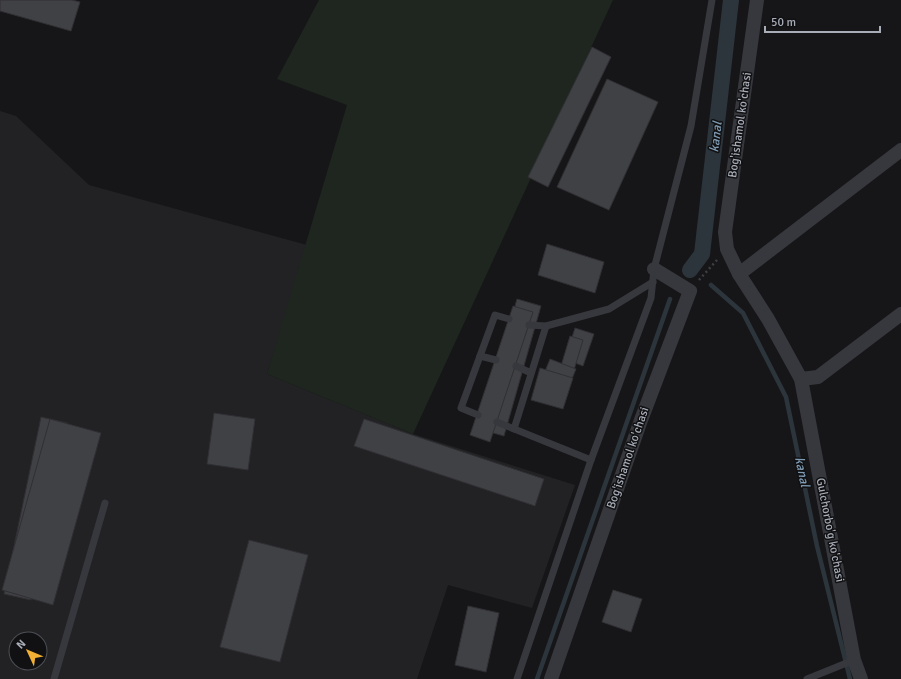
<svg xmlns="http://www.w3.org/2000/svg" width="901" height="679" font-family="Signika,sans-serif">
	<style>
		.built { fill: #222225; fill-rule: evenodd }
		.green { fill: #1e261f }
		.lines { fill: none; stroke-linecap: round; stroke-linejoin: round }
		.stream { stroke: #2c353c; stroke-width: 4.5 }
		.canal { stroke: #2c353c; stroke-width: 16 }
		.building { fill: #404145; stroke: #303034 }
		.path { stroke: #3d3f44; stroke-width: 2.5; stroke-dasharray: 2 3; stroke-linecap: butt }
		.service { stroke: #37383d; stroke-width: 7 }
		.minor { stroke: #37383d; stroke-width: 14 }
		.labels { text-anchor: middle; dominant-baseline: central; stroke-width: 3; stroke-linejoin: round; paint-order: stroke }
		.street-label { font-size: 12px; fill: #a8adb8; stroke: #111113 }
		.water-label { font-size: 13px; font-style: italic; fill: #7f9bb3; stroke: #111113 }
	</style>
	<rect width="100%" height="100%" fill="#161618"/>
	<path class="built" d="M0,111L16,116L89,185L307,245L267,374L413,434L575,485L532,608L448,585L417,679H0ZM16,639H40V663H16Z"/>
	<path class="green" d="M319,0H613L413,434L267,374L347,105L277,79Z"/>
	<g class="lines">
		<g class="stream">
			<path d="M711,285L743,313L786,397L817,546L850,679"/>
			<path d="M537,679L670,299"/>
		</g>
		<path class="canal" d="M690,270L702,254L731,0"/>
	</g>
	<g class="building">
		<path d="M0,0H72L80,2L71,31L0,11Z"/>
		<path d="M592,47L611,57L548,187L528,177Z"/>
		<path d="M607,79L658,102L609,210L557,187Z"/>
		<path d="M547,244L604,262L595,293L538,275Z"/>
		<path d="M517,299L541,306L504,436L479,429Z"/>
		<path d="M513,306L533,312L490,442L470,435Z"/>
		<path d="M575,328L594,334L583,366L565,359Z"/>
		<path d="M570,336L583,340L574,370L561,366Z"/>
		<path d="M550,359L576,369L561,406L535,396Z"/>
		<path d="M540,368L573,378L563,409L531,400Z"/>
		<path d="M214,413L255,419L248,470L207,464Z"/>
		<path d="M41,417L67,423L31,600L4,594Z"/>
		<path d="M50,419L101,433L53,605L2,590Z"/>
		<path d="M364,419L544,479L535,506L354,446Z"/>
		<path d="M249,540L308,555L280,662L220,647Z"/>
		<path d="M613,590L642,599L631,632L602,622Z"/>
		<path d="M468,606L499,613L486,672L455,665Z"/>
	</g>
	<g class="lines">
		<path class="path" d="M699,280L717,260"/>
		<g class="service">
			<path d="M529,325L546,326L609,309L653,282"/>
			<path d="M480,356L496,360"/>
			<path d="M516,366L531,373"/>
			<path d="M478,415L461,408L495,315L509,319"/>
			<path d="M497,422L591,460"/>
			<path d="M514,429L546,326"/>
			<path d="M54,679L105,503"/>
			<path d="M517,679L591,460L651,298L654,269L691,126L712,0"/>
			<path d="M807,679L854,660"/>
		</g>
		<g class="minor">
			<path d="M757,0L725,232L727,249L739,274L901,150"/>
			<path d="M739,274L768,319L801,379L854,660L861,679"/>
			<path d="M801,379L818,377L901,314"/>
			<path d="M551,679L641,420L690,291L654,269"/>
		</g>
	</g>
	<g class="labels">
		<g class="street-label">
			<text transform="translate(740 125) rotate(-82)">Bog'ishamol ko'chasi</text>
			<text transform="translate(628 458) rotate(-71)">Bog'ishamol ko'chasi</text>
			<text transform="translate(830 530) rotate(79)">Gulchorbo'g ko'chasi</text>
		</g>
		<g class="water-label">
			<text transform="translate(716 137) rotate(-83)">kanal</text>
			<text transform="translate(802 472) rotate(78)">kanal</text>
		</g>
	</g>
	<g transform="translate(28 651) rotate(314)"><circle r="19" fill="#111113" stroke="#4d4f55"/>
	<path d="M0-3L7 15L0 10L-7 15Z" fill="#f2b134"/>
	<text y="-6" font-size="11" font-weight="bold" text-anchor="middle" fill="#a8adb8">N</text>
	</g>
	<path d="M765 26v6h115v-6" fill="none" stroke="#a8adb8" stroke-width="2"/>
	<text x="771" y="26" font-size="12" fill="#a8adb8" stroke="#111113" stroke-width="3" paint-order="stroke">50 m</text>
</svg>
